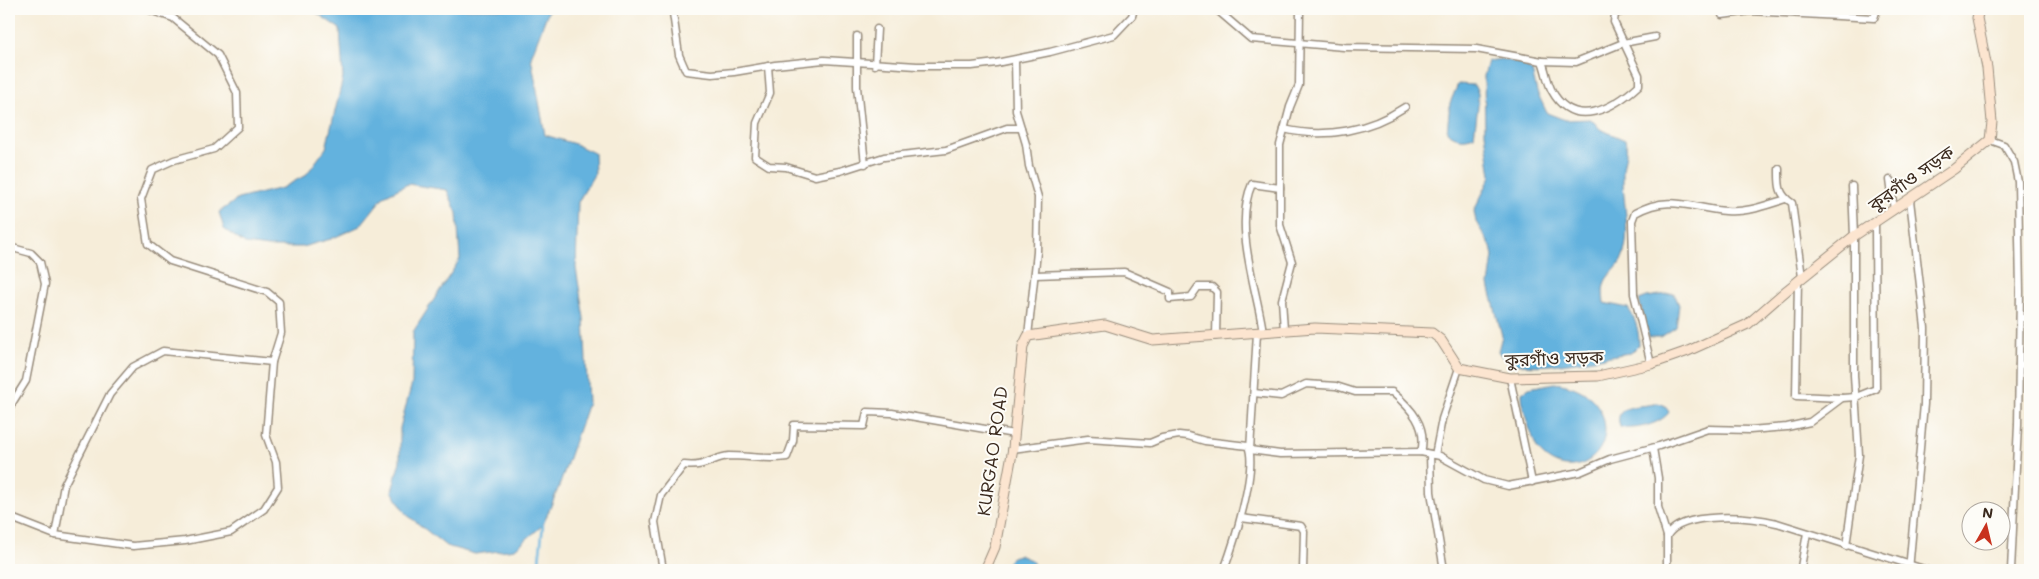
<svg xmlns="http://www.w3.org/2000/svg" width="2039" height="579" font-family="Mali,'Noto Sans Bengali',sans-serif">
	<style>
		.water { fill: #64b2de; stroke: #506e7e }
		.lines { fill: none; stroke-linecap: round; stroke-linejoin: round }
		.stream { stroke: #64b2de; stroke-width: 2.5 }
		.street-casing { stroke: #988c7c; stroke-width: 9 }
		.secondary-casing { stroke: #988c7c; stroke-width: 11 }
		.street { stroke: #fff; stroke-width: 6 }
		.secondary { stroke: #fce5d0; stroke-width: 9 }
		.labels { text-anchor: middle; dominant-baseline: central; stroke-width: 4; stroke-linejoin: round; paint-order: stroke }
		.street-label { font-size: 18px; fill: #3b2a1e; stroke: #fdfcf7 }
	</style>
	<rect width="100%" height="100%" fill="#fdfcf7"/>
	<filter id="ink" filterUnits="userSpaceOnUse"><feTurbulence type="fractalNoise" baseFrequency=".02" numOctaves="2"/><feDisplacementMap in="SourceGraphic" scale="10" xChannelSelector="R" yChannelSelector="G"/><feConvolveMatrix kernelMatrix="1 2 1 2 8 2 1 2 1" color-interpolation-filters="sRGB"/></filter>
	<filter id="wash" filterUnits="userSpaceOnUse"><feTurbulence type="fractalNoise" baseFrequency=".0096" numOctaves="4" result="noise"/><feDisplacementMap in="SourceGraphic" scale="20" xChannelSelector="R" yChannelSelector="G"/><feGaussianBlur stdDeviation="1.12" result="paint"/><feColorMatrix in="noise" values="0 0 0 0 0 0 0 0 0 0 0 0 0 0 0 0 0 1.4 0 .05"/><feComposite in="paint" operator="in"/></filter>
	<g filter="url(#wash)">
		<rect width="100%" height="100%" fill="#f6edd9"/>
		<g class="water">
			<path d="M311,9H549L531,57L545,135L575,144L594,153L595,173L578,202L576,268L584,318L588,403L560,484L543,525L515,549L475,554L446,546L406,514L392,491L400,461V428L412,383L413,332L460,259L457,213L447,190L408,184L384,196L360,226L331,239L302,247H268L245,244L224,229L219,212L238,199L282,188L306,175L326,148L343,78L340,29Z"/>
			<path d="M1501,59L1522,64L1532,71L1537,92L1547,113L1565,120L1591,119L1600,129L1625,140C1629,151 1623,161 1623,173C1622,200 1631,227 1624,253C1617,278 1599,270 1604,303L1628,308C1636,320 1639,330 1639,345L1631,353C1600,356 1532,375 1506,360C1503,359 1500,354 1498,351L1502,336L1489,285L1493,256L1491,247L1476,222L1474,211L1491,176L1485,133L1484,76L1488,61Z"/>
			<path d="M1458,84L1474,85L1478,93V106L1474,136C1463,140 1456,139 1447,132L1450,103Z"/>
			<path d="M1674,293L1679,305L1676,327L1661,337H1649L1639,300L1647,297Z"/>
			<path d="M1554,383C1574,385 1592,393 1601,412C1619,453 1571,487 1539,451C1535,446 1533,437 1530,430C1526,418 1522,406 1522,393L1529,388Z"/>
			<path d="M1658,403L1664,405L1669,412C1662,424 1633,431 1620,427C1612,402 1643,408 1658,403Z"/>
			<path d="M1019,555L1031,560L1038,570H1001L1012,557Z"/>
		</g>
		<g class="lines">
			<path class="stream" d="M538,570L543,525"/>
		</g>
	</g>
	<g filter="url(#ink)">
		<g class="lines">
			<g class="street-casing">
				<g id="street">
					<path d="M1216,9L1251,39L1344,47L1476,49L1542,61C1546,71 1547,82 1552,91C1574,131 1614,108 1639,85V75L1614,22L1615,14L1629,9"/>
					<path d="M673,13L679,55L686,71L712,74L734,72L775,65L824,60L917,66H972L996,63L1050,52L1114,35L1132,16L1134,9"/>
					<path d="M1722,15L1751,11L1874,18L1877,9"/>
					<path d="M857,36V87L865,164"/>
					<path d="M1015,60L1016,111L1026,144L1029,166L1038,197L1037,252L1028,336"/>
					<path d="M1542,61L1576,62L1623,43L1655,37"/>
					<path d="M875,65L877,29"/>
					<path d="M768,66L770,93L757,123L755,157L769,166L786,167L815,176L840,171L884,157L946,150L1007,128H1021"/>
					<path d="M1284,129C1325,139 1369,131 1405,107"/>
					<path d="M1990,140L2004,145L2014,162L2018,182L2020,292L2018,425L2011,570"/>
					<path d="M1779,169C1779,185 1778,194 1792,203L1802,277"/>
					<path d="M1890,180L1894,210"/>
					<path d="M9,247L31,253L40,262L45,284L26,381L9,408"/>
					<path d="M1035,275L1124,272L1170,292V299L1191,297L1198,287H1212L1217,292L1216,336"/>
					<path d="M1798,280L1796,396L1842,398"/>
					<path d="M2020,318H2030"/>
					<path d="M1284,330L1282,300L1292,262L1280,225V145L1290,107L1299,85L1300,9"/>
					<path d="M1263,332C1257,289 1233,226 1252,184L1280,188"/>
					<path d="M1257,333L1250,450L1280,454L1421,452L1440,456L1484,480L1508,486L1580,472L1610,459L1659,446L1708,429L1750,430L1787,427L1810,422L1842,398L1856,397L1876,389L1875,223"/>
					<path d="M1651,364L1634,294L1632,221L1635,213C1670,194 1690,208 1726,211C1747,213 1766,205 1786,199"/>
					<path d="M2019,365L2030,364"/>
					<path d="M1510,378L1532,482"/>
					<path d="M1254,393L1281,396L1306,384L1336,386L1355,392H1392C1411,408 1428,426 1421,452"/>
					<path d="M1653,448L1658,478V507L1667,536"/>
					<path d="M1012,449L1088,439L1150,443L1162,438L1179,435L1188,436L1205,441L1248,446C1258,469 1233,546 1224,570"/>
					<path d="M1430,454L1431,492L1444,570"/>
					<path d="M1435,455L1442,419L1459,368"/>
					<path d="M9,517L55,535L133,546L185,541L231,532L264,509L278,487L276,462L266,435L272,362L281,333L279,302L267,292L170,261L148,244L141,199L152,170L174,160L214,149L238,127L237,93L218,55L173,18L147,9"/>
					<path d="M1241,518L1301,526L1304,531L1303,570"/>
					<path d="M55,535L64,485L110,394L133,367L163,351L272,362"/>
					<path d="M1846,546L1859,455L1854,375V236L1852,186"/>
					<path d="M663,570L655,522L661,495L684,465C706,468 713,457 729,456C748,456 767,460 787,457L793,441L794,425L864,426L867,412L892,413L1014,434"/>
					<path d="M1667,570V536C1682,510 1752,517 1777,523L1927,570"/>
					<path d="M1805,570L1801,567L1807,533"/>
					<path d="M1909,570L1924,404L1925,328L1910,200"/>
				</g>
			</g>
			<g class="secondary-casing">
				<path id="secondary" d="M985,570L995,547L1013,448L1023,346L1028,336L1105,325L1153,340L1315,328L1432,333L1441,340L1459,368L1510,378L1598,376L1651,364L1688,351L1748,324L1787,290L1854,236L1954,169L1990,140L1992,122L1987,68L1977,18L1979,9"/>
			</g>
			<use href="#street" class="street"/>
			<use href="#secondary" class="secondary"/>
		</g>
	</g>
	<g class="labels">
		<g class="street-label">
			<text transform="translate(1911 178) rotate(-35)">কুরগাঁও সড়ক</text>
			<text transform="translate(1554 358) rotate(-2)">কুরগাঁও সড়ক</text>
			<text transform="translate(992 451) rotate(-82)">KURGAO ROAD</text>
		</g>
	</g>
	<rect width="2039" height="579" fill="none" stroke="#fdfcf7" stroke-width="30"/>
	<g transform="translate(1986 526) rotate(8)"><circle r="24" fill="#fdfcf7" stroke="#afa8a0"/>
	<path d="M0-4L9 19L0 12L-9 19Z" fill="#c8321e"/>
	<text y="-8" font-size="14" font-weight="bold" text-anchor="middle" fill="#3b2a1e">N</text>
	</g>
</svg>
